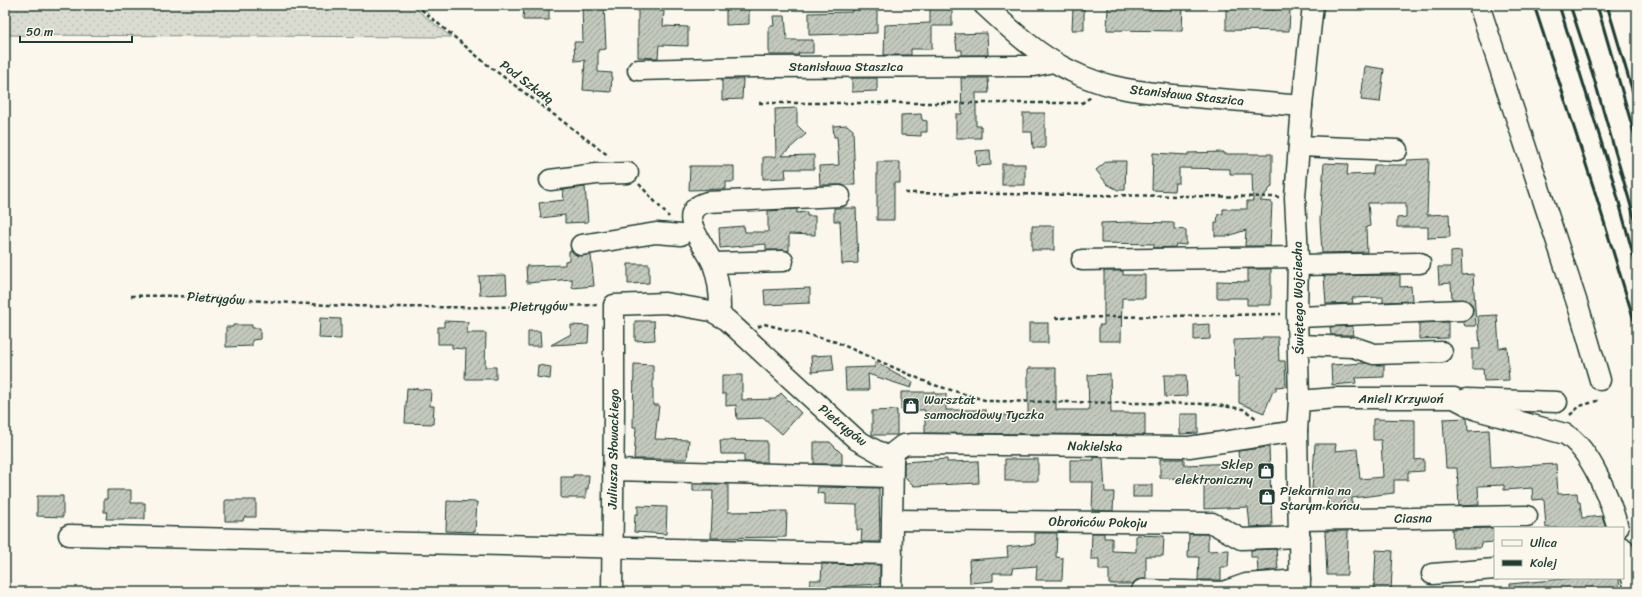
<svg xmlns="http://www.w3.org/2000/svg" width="1642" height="597" font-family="Sriracha,sans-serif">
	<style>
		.grass { fill: url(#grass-dots); stroke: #7d8c82 }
		.building { fill: url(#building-hatch); stroke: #1f3d34 }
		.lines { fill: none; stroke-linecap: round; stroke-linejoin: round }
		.minor-casing { stroke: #1f3d34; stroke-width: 23 }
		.path { stroke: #1f3d34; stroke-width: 2.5; stroke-dasharray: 4 3; stroke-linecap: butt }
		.minor { stroke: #fbf7ec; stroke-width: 20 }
		.rail { stroke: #1f3d34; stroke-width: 3 }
		.labels { text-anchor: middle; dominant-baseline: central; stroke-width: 3; stroke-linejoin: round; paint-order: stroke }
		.street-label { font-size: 13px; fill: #1f3d34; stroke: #fbf7ec }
		.poi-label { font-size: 13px; fill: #1f3d34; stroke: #fbf7ec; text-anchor: start }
	</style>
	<defs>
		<pattern id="grass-dots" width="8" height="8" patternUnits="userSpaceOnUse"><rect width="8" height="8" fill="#dbdcd1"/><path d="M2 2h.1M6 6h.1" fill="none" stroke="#bcbeb4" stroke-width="1.8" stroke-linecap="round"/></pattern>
		<pattern id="building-hatch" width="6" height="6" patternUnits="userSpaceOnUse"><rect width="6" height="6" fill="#c4c9be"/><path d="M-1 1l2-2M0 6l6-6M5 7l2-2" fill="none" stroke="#9fa49b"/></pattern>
	</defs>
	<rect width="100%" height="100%" fill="#fbf7ec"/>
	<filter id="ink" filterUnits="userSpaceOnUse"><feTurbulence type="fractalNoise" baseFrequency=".025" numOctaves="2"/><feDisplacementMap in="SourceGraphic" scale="8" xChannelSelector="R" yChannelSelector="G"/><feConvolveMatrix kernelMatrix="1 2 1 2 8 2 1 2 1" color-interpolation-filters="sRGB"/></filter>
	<g filter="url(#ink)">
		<path class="grass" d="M5,5H411L451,37L5,35Z"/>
		<g class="building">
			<path d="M524,5L549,6V20H523Z"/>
			<path d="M582,5H604L606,49L598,50V72L612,73L611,92L583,90L585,60L575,61L574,42H583Z"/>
			<path d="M638,5H660V11H664L663,26L688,27V46L659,45L658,58L638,57Z"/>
			<path d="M726,5H749V24L726,25Z"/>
			<path d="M1276,5H1287V10L1290,11L1289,31L1226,30V6L1252,7V9L1276,10Z"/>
			<path d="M930,6H950L949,10L952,11V26H932V49H911V55H884L885,25L930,23Z"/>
			<path d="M1162,6L1183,7L1182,31L1107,30L1108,7L1162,9Z"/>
			<path d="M1073,8L1084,9V30H1072Z"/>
			<path d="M852,9L877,10V33L809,35V13L852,12Z"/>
			<path d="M773,16H785L787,40H813V53H798L799,55H769V26H774Z"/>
			<path d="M987,33L988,55H962V50H957L955,34Z"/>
			<path d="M1365,66L1384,69L1380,102L1361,100Z"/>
			<path d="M852,78H877V91L852,92Z"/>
			<path d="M961,78H988L989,93H976V126H981V138H956V114H962Z"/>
			<path d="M722,79H743L742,99L722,100Z"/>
			<path d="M797,108V125L806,134L781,156L814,155V169H785L786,178L763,179V157H776L775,109Z"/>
			<path d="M1023,113H1045V148H1033L1032,132H1023Z"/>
			<path d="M921,114L922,120L927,121V132H921V136L901,135V115Z"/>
			<path d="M847,125L853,130L855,185H820L819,166L839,165L837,137H834L833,126Z"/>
			<path d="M990,150L991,165L977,166L976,151Z"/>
			<path d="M1224,152V154H1272V186L1260,201L1272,202L1270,246H1245L1246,230L1228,236H1215V223H1217L1218,214H1223V209H1247V201H1253L1252,174H1230V169L1179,168V183H1175L1174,191L1152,190L1153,153L1188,155V153Z"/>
			<path d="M1429,159L1427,215L1449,214L1450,237L1428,238V227H1397V218L1406,217V203H1368L1370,226L1366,227L1367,252L1322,253L1320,220L1324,163L1348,164L1347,175L1373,174L1374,165H1407V160Z"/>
			<path d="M1107,161H1126L1125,190H1118L1107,184L1096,170Z"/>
			<path d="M877,162H900V183H894V220H877Z"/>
			<rect x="1002" y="164" width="23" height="21"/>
			<path d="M690,166H734V182H726V189L689,190Z"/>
			<path d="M585,187L588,222L565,223V215L541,218L539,203L564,200L563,190Z"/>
			<path d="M834,208H856L858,263L842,264L840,221H834Z"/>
			<path d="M797,209V213L807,212V216H815V235L789,234V251L783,250H766V244L720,248L719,228L744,226L745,232H768V211Z"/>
			<path d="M1130,222L1174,223V229L1186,230V245L1176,244L1175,247L1154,248V244L1101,243V223Z"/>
			<rect x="1032" y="226" width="22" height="24"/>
			<path d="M571,250L577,256L591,255L594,286L572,288V279L527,283L526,266L565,265V261L569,260V251Z"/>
			<path d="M1461,251L1462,275L1473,274L1476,326H1465L1463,321L1468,319L1472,315L1473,309L1471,304L1467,300L1452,299L1451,283L1439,284L1438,267H1451V252Z"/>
			<path d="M628,264H649V283L628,284Z"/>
			<path d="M1248,269H1271V305H1247V298H1217V281L1248,282Z"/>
			<path d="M1104,271H1123V275H1145V298H1122L1121,341H1099V325H1104Z"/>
			<path d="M506,275L507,294L480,295L479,276Z"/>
			<path d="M1400,275V287L1411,286L1412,301L1383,302V297L1352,298L1353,303L1326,304L1324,276Z"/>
			<path d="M810,288V303L765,305L764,290Z"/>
			<path d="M1497,315L1499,348L1507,347L1509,380L1484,381L1483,369H1472V349H1480L1478,316Z"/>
			<path d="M320,318L341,319V339L319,338Z"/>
			<path d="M444,321L468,322L467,333H486L485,367H496V379H465L466,349L452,348V344H438V327H444Z"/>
			<path d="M635,321H654L655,340L635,341Z"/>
			<path d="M1448,322V338L1419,339V323Z"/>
			<rect x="1029" y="323" width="19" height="20"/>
			<path d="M1210,324V339L1194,340V325Z"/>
			<path d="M233,325H252V328H260V339L252,340V346L226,347V327H233Z"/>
			<path d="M571,325L589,326L588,343L551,345L571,334Z"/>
			<path d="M1352,326L1353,335H1331L1330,327Z"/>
			<path d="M528,331H540L541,346H528Z"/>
			<path d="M1262,337H1278L1279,361H1285L1286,386L1276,387V391H1273L1264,413L1239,403V376L1235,377L1234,340L1262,339Z"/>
			<path d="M832,355L834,370L812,372L811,356Z"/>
			<path d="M875,362L913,382L911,388L868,374L869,390H846L845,368L875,367Z"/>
			<path d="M1366,363L1384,365V377L1355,378L1356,383L1332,385L1331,365Z"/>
			<path d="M634,364L653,365V405H659L655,439L689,440L687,459H634L636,427H633Z"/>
			<path d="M538,365L551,367L550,379L537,377Z"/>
			<path d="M1028,368H1056V410H1089L1088,375L1110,374L1111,413H1145V435L925,433V410H901V392H935V394H946V410H986V415H1028Z"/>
			<path d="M722,375H742V400L775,399L781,393L801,413L782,434L764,418L737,419L736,405L726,406V394H722Z"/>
			<path d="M1164,375H1186L1187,396L1165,397Z"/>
			<path d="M407,388L431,390L430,406H434L433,424L405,423Z"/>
			<path d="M897,410V435H872V411Z"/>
			<path d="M1180,414H1198V433L1180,434Z"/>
			<path d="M1467,418L1468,431L1489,430L1491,468L1556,464L1558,494L1577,493L1578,502H1580L1582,518L1602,516L1606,528H1546L1544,499L1533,500L1532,488L1504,490V485L1478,486L1479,505L1459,506L1457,468H1446L1443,419Z"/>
			<path d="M1373,419L1415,420V460L1424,459V471L1408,472V480H1394V493L1352,498V508H1328V488L1312,489L1315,444H1336L1335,451L1357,449L1360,479L1383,477L1381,440H1373Z"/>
			<path d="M720,440L767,441V462H744V454H721Z"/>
			<path d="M814,442H830L842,454V464H814Z"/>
			<path d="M1269,447L1272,526L1250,527L1248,507L1204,509V479L1160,478V459H1184V465L1239,463L1238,451Z"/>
			<path d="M1094,457L1103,458L1105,492H1114L1113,511L1092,510L1093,482H1070V460H1094Z"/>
			<path d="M947,459V462L978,461L979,483L914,486L904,476V462Z"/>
			<rect x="1005" y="459" width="33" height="22"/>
			<path d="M573,475H589L588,489H586V498H561V477H573Z"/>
			<path d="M693,484H728V512L787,511L786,537L711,538L713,491H693Z"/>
			<rect x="1133" y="485" width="19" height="12"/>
			<path d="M818,487L879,488L880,542H861L862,530H857V505L825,504V494L817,493Z"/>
			<path d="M107,490H131V503H145V519H106L107,512H104V499H107Z"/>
			<path d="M37,496H63V517L37,516Z"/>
			<path d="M225,500H256V517H244L243,521H225Z"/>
			<path d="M447,501L477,502L475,532L446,531Z"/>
			<path d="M638,506L667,507L666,534L634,532L635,514H638Z"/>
			<path d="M1495,528V542L1481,543L1480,548H1453L1452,529Z"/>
			<path d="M1325,531H1348L1347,575H1327Z"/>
			<path d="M1035,533H1057L1056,557L1063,558L1062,580H1036L1037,566L1012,568L1013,573H993V581L970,583L969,560L1008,557L1007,547L1035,544Z"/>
			<path d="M1092,533H1104V538H1112V551L1136,552V535L1164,536L1163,556H1146V579L1137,580L1132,584H1109V570H1099V559H1091Z"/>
			<path d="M1189,534H1208V551L1229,550L1228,567H1221V580H1198L1199,557H1188Z"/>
			<path d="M1276,549L1278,569L1258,572L1257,557H1251V550Z"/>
			<path d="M1376,550L1393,551L1391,591H1374Z"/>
			<path d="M822,564L880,565V584L844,586V592H809L810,580H821Z"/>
			<path d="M1573,578H1619L1620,592H1511L1510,584Z"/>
		</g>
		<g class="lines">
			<g class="minor-casing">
				<g id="minor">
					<path d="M984,5C1010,29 1039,56 1071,71C1110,91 1153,93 1195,97C1231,100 1266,103 1302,106"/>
					<path d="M1479,5L1580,312L1600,380"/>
					<path d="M638,70L755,67L1034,66L1053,62"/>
					<path d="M1299,146L1397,150"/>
					<path d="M550,180L596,174L628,173"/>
					<path d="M581,245L656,233L681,235"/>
					<path d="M1082,260L1298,257"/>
					<path d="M713,263L783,261"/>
					<path d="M1298,265L1420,263"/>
					<path d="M720,307C720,292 718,278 713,264C705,244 672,212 707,202L840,196"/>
					<path d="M1299,317L1462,310"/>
					<path d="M1299,345L1353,347L1374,354L1442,352"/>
					<path d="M1466,399L1557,402"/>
					<path d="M1299,401L1336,398H1454L1477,410L1565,434C1591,449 1610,500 1618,528"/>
					<path d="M613,470L892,477"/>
					<path d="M892,520L1212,523L1241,539L1300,537"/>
					<path d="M1300,520L1527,516"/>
					<path d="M69,535L892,554"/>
					<path d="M1623,548L1636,592"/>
					<path d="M1432,574L1495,569"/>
					<path d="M1142,590L1223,592L1246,584L1300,580"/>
					<path d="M612,592L614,411V305L665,303L711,311L727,320L857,440L893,460"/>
					<path d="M891,592L893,460L894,452L903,445L913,444L1189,447L1297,431"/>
					<path d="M1300,592L1297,431L1299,401L1297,314L1298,257L1295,197L1302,106L1313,5"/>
				</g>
			</g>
			<g class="path">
				<path d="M416,5L489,66L609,156"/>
				<path d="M759,103H1082L1091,97"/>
				<path d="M639,184L669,217"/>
				<path d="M905,193L1279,197"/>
				<path d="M131,296C197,294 262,302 328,305C418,309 507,307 597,305"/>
				<path d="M1055,318L1281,314"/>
				<path d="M758,327L764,324L836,342L931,384L988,401L1209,404L1243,409L1257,419"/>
				<path d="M1570,415L1580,406L1600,400"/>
			</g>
			<use href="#minor" class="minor"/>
			<g class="rail">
				<path d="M1534,5L1594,189L1637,330"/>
				<path d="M1559,5L1613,180L1637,269"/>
				<path d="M1570,5L1593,75L1637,227"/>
				<path d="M1597,5L1637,143"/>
				<path d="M1607,5L1637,106"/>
			</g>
		</g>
	</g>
	<defs>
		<g id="shop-square" transform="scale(0.9)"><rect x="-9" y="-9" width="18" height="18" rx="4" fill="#1f3d34" stroke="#fbf7ec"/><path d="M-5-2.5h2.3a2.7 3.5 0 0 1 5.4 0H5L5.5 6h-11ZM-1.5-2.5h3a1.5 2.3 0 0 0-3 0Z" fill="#fff"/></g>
	</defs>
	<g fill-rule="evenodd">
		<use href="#shop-square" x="911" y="406"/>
		<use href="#shop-square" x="1266" y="471"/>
		<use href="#shop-square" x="1267" y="497"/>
	</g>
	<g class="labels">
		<g class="street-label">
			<text x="846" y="66">Stanisława Staszica</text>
			<text transform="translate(527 82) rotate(37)">Pod Szkałą</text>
			<text transform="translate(1187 95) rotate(6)">Stanisława Staszica</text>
			<text transform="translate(216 298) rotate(4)">Pietrygów</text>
			<text transform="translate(1298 298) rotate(-91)">Świętego Wojciecha</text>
			<text transform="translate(539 306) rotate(-1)">Pietrygów</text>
			<text x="1401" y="398">Anieli Krzywoń</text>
			<text transform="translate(843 425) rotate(39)">Pietrygów</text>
			<text transform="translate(1095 446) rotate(1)">Nakielska</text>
			<text transform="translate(613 449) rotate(-89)">Juliusza Słowackiego</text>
			<text transform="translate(1413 518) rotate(-1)">Ciasna</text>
			<text transform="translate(1098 522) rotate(1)">Obrońców Pokoju</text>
		</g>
		<g class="poi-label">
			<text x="924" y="399">Warsztat<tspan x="924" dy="15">samochodowy Tyczka</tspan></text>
			<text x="1253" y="464" text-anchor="end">Sklep<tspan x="1253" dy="15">elektroniczny</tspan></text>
			<text x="1280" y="490">Piekarnia na<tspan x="1280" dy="15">Starym końcu</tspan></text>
		</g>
	</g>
	<rect width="1642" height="597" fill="none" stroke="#fbf7ec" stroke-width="20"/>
	<rect x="10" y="10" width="1622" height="577" fill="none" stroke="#1f3d34" stroke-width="1.5" filter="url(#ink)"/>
	<rect x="1494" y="527" width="130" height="52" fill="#fbf7ec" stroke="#a3ada2"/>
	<rect x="1502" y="540" width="20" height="6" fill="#fbf7ec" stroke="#a3ada2"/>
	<text x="1530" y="547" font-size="12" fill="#1f3d34">Ulica</text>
	<rect x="1502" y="560" width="20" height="6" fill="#1f3d34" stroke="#a3ada2"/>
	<text x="1530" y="567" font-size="12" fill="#1f3d34">Kolej</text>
	<path d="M20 36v6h112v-6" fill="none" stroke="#1f3d34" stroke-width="2"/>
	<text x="26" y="36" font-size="12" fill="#1f3d34" stroke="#fbf7ec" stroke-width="3" paint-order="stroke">50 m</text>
</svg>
